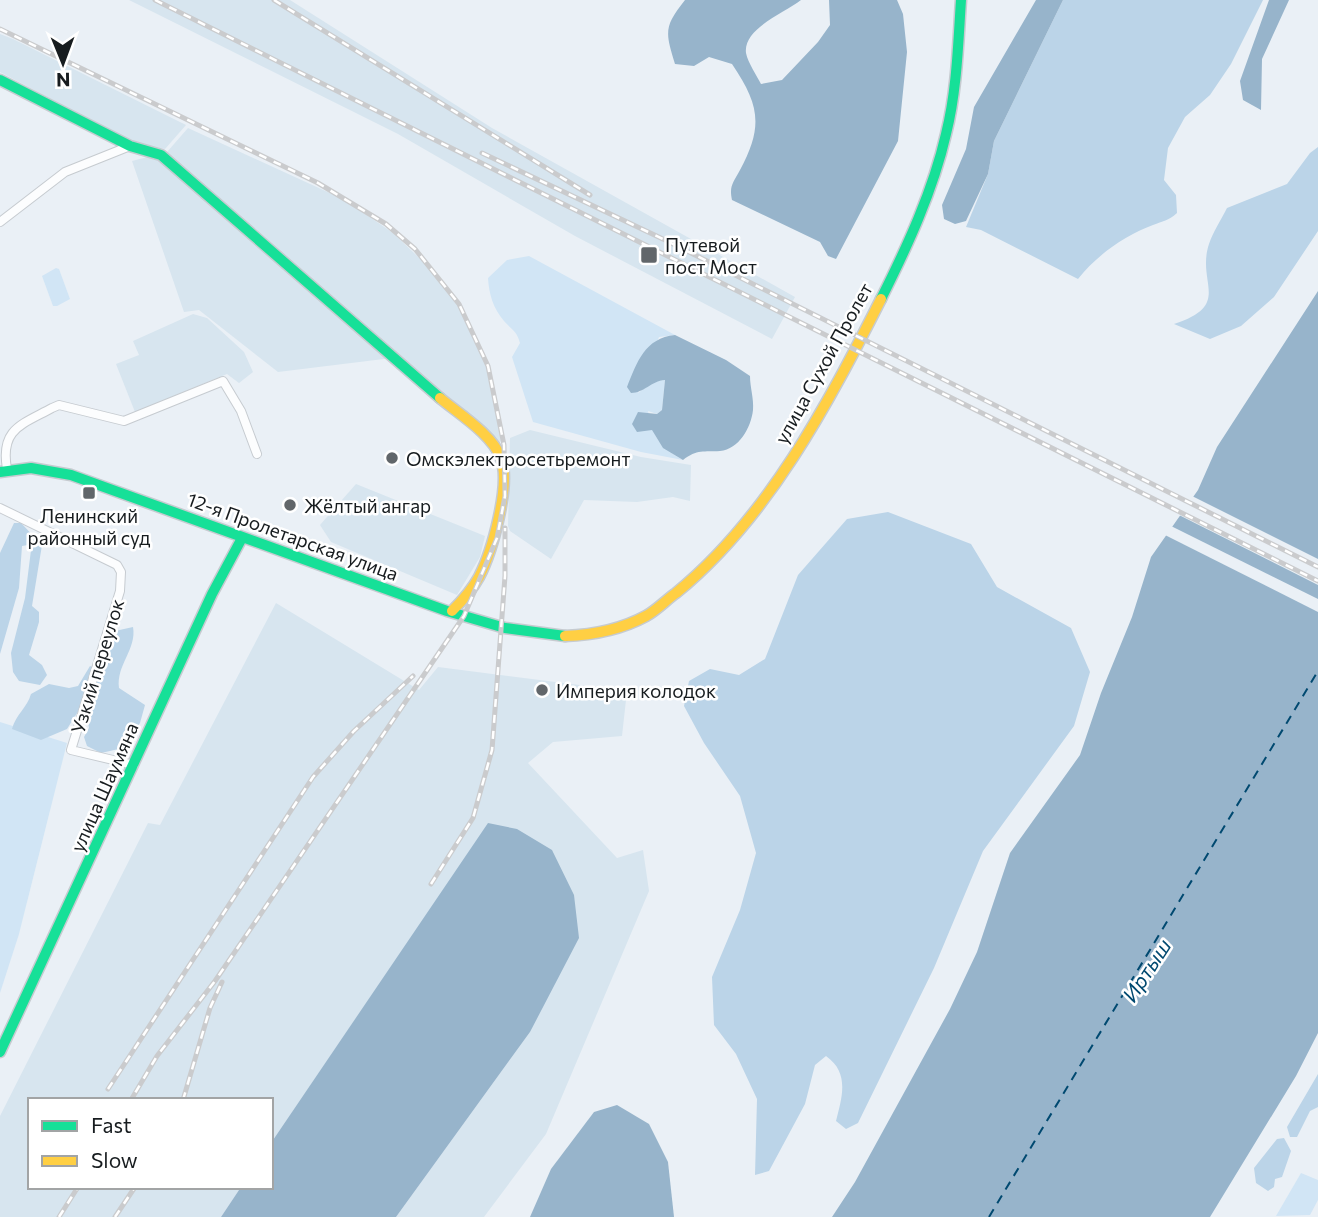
<svg xmlns="http://www.w3.org/2000/svg" width="1318" height="1217" font-family="Commissioner,sans-serif">
	<style>
		.built { fill: #d7e5ef }
		.green { fill: #d1e5f5 }
		.forest { fill: #bbd4e8 }
		.water { fill: #97b4cb }
		.pier { fill: #eaf0f6 }
		.lines { fill: none; stroke-linecap: round; stroke-linejoin: round }
		.ferry { stroke: #004970; stroke-width: 2; stroke-dasharray: 9 7; stroke-linecap: butt }
		.street-casing { stroke: #c6cbd0; stroke-width: 10 }
		.fast-casing { stroke: #c6cbd0; stroke-width: 13 }
		.slow-casing { stroke: #c6cbd0; stroke-width: 13 }
		.street { stroke: #fcfdfe; stroke-width: 8 }
		.fast { stroke: #16e098; stroke-width: 10 }
		.slow { stroke: #ffcf43; stroke-width: 10 }
		.rail-casing { stroke: #cacbcd; stroke-width: 5 }
		.rail { stroke: #fff; stroke-width: 2.5; stroke-dasharray: 8; stroke-linecap: butt }
		.poi-dot { fill: #61666a; stroke: #fff; stroke-width: 2.5 }
		.labels { text-anchor: middle; dominant-baseline: central; stroke-width: 5; stroke-linejoin: round; paint-order: stroke }
		.poi-label { font-size: 19px; fill: #171c1f; stroke: #fff; text-anchor: start }
		.street-label { font-size: 19px; fill: #171c1f; stroke: #fff }
		.water-label { font-size: 21px; font-style: italic; fill: #004970; stroke: #fff }
	</style>
	<rect width="100%" height="100%" fill="#eaf0f6"/>
	<g class="built">
		<path d="M129,0H290L492,128L795,297L772,339L575,236L398,134Z"/>
		<path d="M0,34L13,39L186,125L165,149L136,144L0,72Z"/>
		<path d="M188,128L345,200L393,233L433,271L460,307L481,348L491,381L501,441L496,444L400,357L278,372L199,310L184,312L132,161L167,152Z"/>
		<path d="M193,314L207,318L244,352L253,372L239,383L227,374L135,412L116,364L139,355L133,341Z"/>
		<path d="M530,430L641,457L691,465L690,501L673,497L637,502L584,500L551,559L510,531L508,526L510,438Z"/>
		<path d="M356,484L485,536L480,557L457,595L331,542L320,525Z"/>
		<path d="M276,603L419,690L438,667L627,691L622,736L553,742L528,763L617,858L643,850L649,891L546,1134L484,1217H396L530,1032L489,823L271,1143V1100H30V1187H241L221,1217H0V1116L148,823L160,825Z"/>
	</g>
	<g class="green">
		<path d="M529,256L675,335L659,337L638,393L654,381L665,380L662,410L657,414L648,411C654,438 659,446 683,460L641,452L533,422L512,357L520,343C517,331 512,330 504,321C493,308 489,294 488,278L507,260Z"/>
		<path d="M56,268L59,269L70,299L57,306H53L42,276Z"/>
		<path d="M0,722L67,743L19,934L0,993Z"/>
		<path d="M1301,1173L1318,1180V1200L1310,1215L1276,1216Z"/>
	</g>
	<g class="forest">
		<path d="M1063,0H1263L1231,64L1210,95L1185,117L1168,148L1164,180L1176,195L1177,213C1168,221 1163,221 1153,225C1125,235 1096,256 1078,279L981,230L966,227L988,174L994,141Z"/>
		<path d="M1318,147V231L1274,297L1241,326L1210,339L1174,324C1233,305 1196,283 1209,244C1213,232 1221,220 1227,208L1287,184L1310,153Z"/>
		<path d="M888,512L971,544L997,587L1071,628L1090,672L1074,726L983,851L934,968L858,1123L846,1129L836,1121C842,1097 850,1073 826,1056L815,1065L805,1104L769,1171L755,1175L757,1099L736,1054L714,1025L712,977L740,910L756,853L740,796L704,743L684,706L689,681L710,669L739,675L765,659L798,575L847,519Z"/>
		<path d="M14,523H21L42,545L32,606L39,612V622L29,655L42,665L47,675L40,685L19,681L13,672L11,653L25,598L31,550L28,545L22,546L19,588L0,654V553Z"/>
		<path d="M133,627C137,649 116,665 119,688L145,705L140,723L123,748L101,753L87,746L84,737L89,728L87,714L79,710L67,729L41,740L12,729C16,714 27,708 31,694L49,684L69,688L78,686L90,666L100,671L109,641L115,631Z"/>
		<path d="M1318,1074V1107L1310,1111L1297,1137H1290L1287,1127Z"/>
		<path d="M1284,1138L1291,1151L1282,1177L1275,1179L1274,1187L1268,1191L1256,1183L1254,1168L1277,1139Z"/>
	</g>
	<g class="water">
		<path d="M685,0H801C785,13 743,28 746,53C748,63 757,76 761,84L782,80L818,42L830,25L829,0H897L903,14L907,52L898,141L836,259L828,256L820,242L732,200C729,186 733,183 740,170C764,126 759,104 732,64L709,57L694,66L675,64C665,31 664,27 685,0Z"/>
		<path d="M1036,0H1063L994,141L988,174L966,221L955,224L944,219L942,205L966,149L974,107Z"/>
		<path d="M1269,0H1289L1262,59L1261,110L1243,100L1240,81Z"/>
		<path d="M1318,291V1033L1296,1076L1210,1217H832L855,1182L950,1009L977,952L1010,853L1080,755L1101,693L1132,617L1151,557L1198,490L1217,447Z"/>
		<path d="M675,335L726,360L750,376C750,387 754,399 753,410C751,428 739,449 720,451C704,452 697,449 683,460L663,448L652,430L637,432L632,424L638,412L657,414L662,410L665,380C651,381 644,393 631,393L627,387C637,362 645,338 675,335Z"/>
		<path d="M488,823L517,829L552,850L574,895L579,938L530,1032L396,1217H221L241,1187H271V1143Z"/>
		<path d="M617,1105L649,1124L668,1162L674,1217H530L551,1169L594,1112Z"/>
	</g>
	<g class="pier">
		<path d="M1190,495L1318,559V585L1177,514Z"/>
		<path d="M1169,525L1318,599V612L1163,534Z"/>
	</g>
	<g class="lines">
		<path class="ferry" d="M989,1217L1318,671"/>
		<g class="street-casing">
			<g id="street">
				<path d="M0,222L65,172L130,146"/>
				<path d="M7,469C0,429 21,425 52,408L59,405L124,421L223,381L241,411L257,454"/>
				<path d="M0,508L117,565L121,572L120,591L71,750L134,765"/>
			</g>
		</g>
		<g class="fast-casing">
			<g id="fast">
				<path d="M0,80L130,146L161,155L440,398"/>
				<path d="M881,299C907,247 933,191 946,134C957,90 958,45 961,0"/>
				<path d="M0,472L31,468L71,475L447,611L505,628L565,636"/>
				<path d="M0,1052L212,594L242,538"/>
			</g>
		</g>
		<g class="slow-casing">
			<g id="slow">
				<path d="M440,398C459,414 492,434 501,458C511,485 492,552 479,577C472,590 462,601 452,611"/>
				<path d="M565,636C593,635 622,629 646,616C657,610 666,600 676,593C768,518 828,404 881,299"/>
			</g>
		</g>
		<use href="#street" class="street"/>
		<use href="#fast" class="fast"/>
		<use href="#slow" class="slow"/>
		<g class="rail-casing">
			<g id="rail">
				<path d="M155,0L1318,581"/>
				<path d="M274,0L590,195"/>
				<path d="M0,29L318,183L386,224L415,249L459,304L488,366L504,445L505,496L497,538L464,616L215,981L157,1056L131,1100"/>
				<path d="M482,153L665,240L1318,567"/>
				<path d="M431,884L473,818L492,750L505,576V528"/>
				<path d="M108,1089L313,777L354,731L413,676"/>
				<path d="M183,1100L210,1008L222,982"/>
				<path d="M59,1217L78,1187"/>
				<path d="M115,1217L135,1187"/>
			</g>
		</g>
		<use href="#rail" class="rail"/>
	</g>
	<g class="poi-dot">
		<rect x="640" y="246" width="18" height="18" rx="3.5"/>
		<circle cx="392" cy="458" r="7"/>
		<rect x="82" y="486" width="14" height="14" rx="3.5"/>
		<circle cx="290" cy="505" r="7"/>
		<circle cx="542" cy="690" r="7"/>
	</g>
	<g class="labels">
		<g class="poi-label">
			<text x="665" y="244">Путевой<tspan x="665" dy="22">пост Мост</tspan></text>
			<text x="406" y="458">Омскэлектросетьремонт</text>
			<text x="304" y="505">Жёлтый ангар</text>
			<text x="89" y="515" text-anchor="middle">Ленинский<tspan x="89" dy="22">районный суд</tspan></text>
			<text x="556" y="690">Империя колодок</text>
		</g>
		<g class="street-label">
			<text transform="translate(823 363) rotate(-61)">улица Сухой Пролет</text>
			<text transform="translate(293 536) rotate(20)">12-я Пролетарская улица</text>
			<text transform="translate(97 666) rotate(-73)">Узкий переулок</text>
			<text transform="translate(104 787) rotate(-66)">улица Шаумяна</text>
		</g>
		<g class="water-label">
			<text transform="translate(1146 970) rotate(-57)">Иртыш</text>
		</g>
	</g>
	<rect x="28" y="1098" width="245" height="91" fill="#ffffff" stroke="#a2a4a5" stroke-width="2"/>
	<rect x="42" y="1121" width="35" height="10" fill="#16e098" stroke="#a2a4a5" stroke-width="2"/>
	<text x="91" y="1133" font-size="21" fill="#171c1f">Fast</text>
	<rect x="42" y="1156" width="35" height="10" fill="#ffcf43" stroke="#a2a4a5" stroke-width="2"/>
	<text x="91" y="1168" font-size="21" fill="#171c1f">Slow</text>
	<g transform="translate(63 63) rotate(179)" stroke="#ffffff" stroke-width="5" paint-order="stroke">
	<path d="M0-5L12 26L0 18L-12 26Z" fill="#171c1f"/>
	<text y="-10" font-size="19" font-weight="bold" text-anchor="middle" fill="#171c1f">N</text>
	</g>
</svg>
